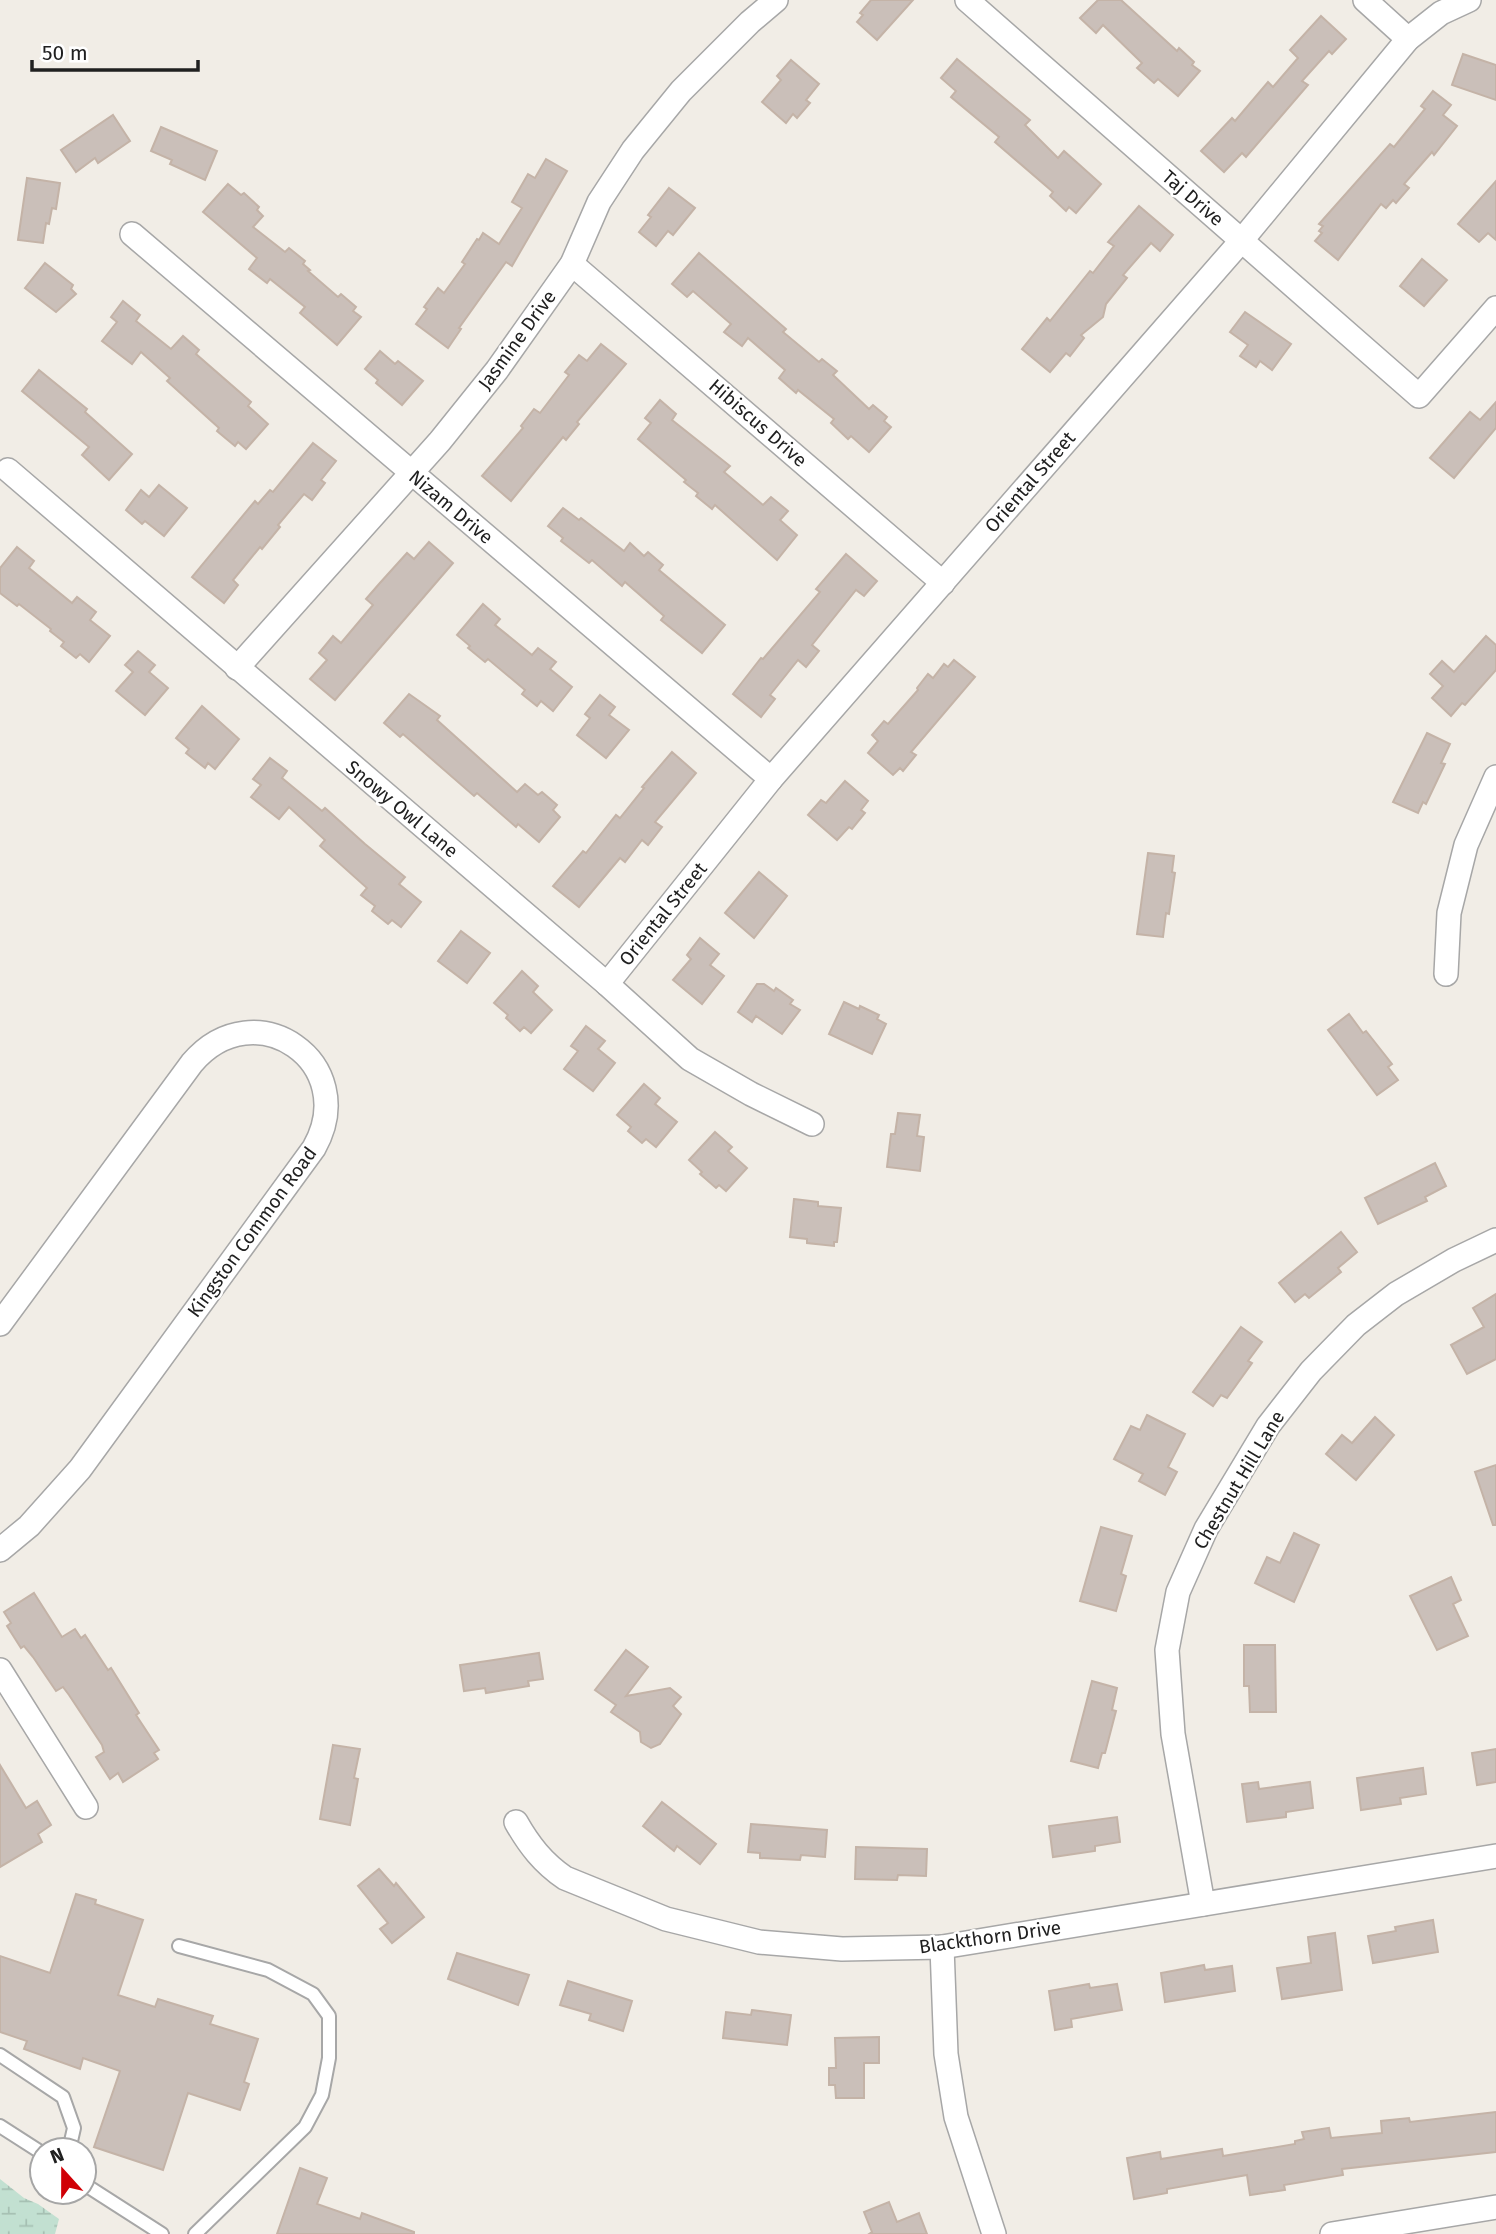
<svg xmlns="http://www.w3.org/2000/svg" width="1496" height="2234" font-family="'Fira Sans',sans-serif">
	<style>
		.wetland { fill: url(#wetland-marsh) }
		.building { fill: #cabfb9; stroke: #c4b3a7; stroke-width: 2 }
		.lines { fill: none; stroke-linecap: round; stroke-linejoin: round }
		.lane-casing { stroke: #a7a7a7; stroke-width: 16 }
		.street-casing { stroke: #a7a7a7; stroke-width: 26 }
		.lane { stroke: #fff; stroke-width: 12 }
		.street { stroke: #fff; stroke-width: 23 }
		.labels { text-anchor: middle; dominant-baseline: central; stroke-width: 5; stroke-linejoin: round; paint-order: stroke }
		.street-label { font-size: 19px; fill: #202020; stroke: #fff }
	</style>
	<defs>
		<pattern id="wetland-marsh" width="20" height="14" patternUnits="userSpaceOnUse" patternTransform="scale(1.75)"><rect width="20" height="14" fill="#c2e0d1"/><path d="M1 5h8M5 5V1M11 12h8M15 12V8" fill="none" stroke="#a6c0b3"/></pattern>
	</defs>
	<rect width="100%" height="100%" fill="#f1ede6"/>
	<path class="wetland" d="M0,2179L24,2198L38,2204L59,2219L55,2234H0Z"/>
	<g class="building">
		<path d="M871,0H913L877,40L857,22L863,15L860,13Z"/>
		<path d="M1098,0H1121L1177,51L1179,48L1194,62L1192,65L1200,71L1178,96L1158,79L1154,83L1137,68L1142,63L1103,25L1096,33L1080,18Z"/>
		<path d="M1321,16L1346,39L1332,54L1329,51L1302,81L1308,85L1246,157L1242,153L1224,172L1201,151L1232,118L1235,121L1268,82L1273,87L1298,58L1290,50Z"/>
		<path d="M1463,54L1496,65V100L1452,85Z"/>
		<path d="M957,59L1030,120L1025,125L1058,158L1064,151L1101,184L1076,213L1069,207L1066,211L1050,196L1053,192L995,142L999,137L951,97L956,91L941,78Z"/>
		<path d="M791,60L819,84L806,100L810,103L797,118L793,114L786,123L762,102L781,80L777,76Z"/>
		<path d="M1433,91L1451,105L1443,115L1457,126L1434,155L1432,152L1404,184L1409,188L1396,203L1393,200L1386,208L1381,204L1338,260L1315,241L1322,233L1319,231L1323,226L1319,224L1390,144L1394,147L1425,109L1421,106Z"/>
		<path d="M113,115L130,141L98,163L95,158L76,172L61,150Z"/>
		<path d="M161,127L217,151L205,180L170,164L172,160L151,151Z"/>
		<path d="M546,159L567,171L512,266L506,262L459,328L461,329L448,348L416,324L427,309L424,307L438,288L444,293L465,264L462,262L477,239L479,240L483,233L499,244L522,208L512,202L528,174L535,178Z"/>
		<path d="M27,178L60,183L56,209L52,208L49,224L46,223L43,243L18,240Z"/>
		<path d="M1496,181V240L1488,233L1479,242L1458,224Z"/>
		<path d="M228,184L241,195L244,193L259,207L257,210L263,216L253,227L285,252L289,248L305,261L303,264L310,270L308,271L338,297L341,294L356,307L353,311L361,317L337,345L300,313L305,307L270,279L267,283L249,269L257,258L203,212Z"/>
		<path d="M669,188L695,208L673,235L668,231L656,246L639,232L651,217L648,215Z"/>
		<path d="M1139,206L1173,235L1160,251L1151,243L1123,275L1127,278L1106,304L1103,317L1081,335L1084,338L1070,356L1066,353L1050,372L1022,349L1047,318L1050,321L1090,271L1093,273L1114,246L1108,242Z"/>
		<path d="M699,253L786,329L783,332L819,362L822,359L837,371L833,375L869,409L873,405L887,417L884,421L891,427L869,452L851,436L848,439L831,423L834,419L798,390L796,393L779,378L785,370L748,338L742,346L724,332L731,324L693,291L687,297L672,284Z"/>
		<path d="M1422,259L1447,280L1424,306L1400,286Z"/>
		<path d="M45,263L73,285L71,289L76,294L56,312L25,288Z"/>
		<path d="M123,301L140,315L136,321L171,349L183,336L199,350L196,354L251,402L248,406L268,424L246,449L238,442L235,446L217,431L219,428L167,381L170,378L141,352L132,364L102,341L117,322L111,317Z"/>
		<path d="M1245,312L1291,344L1272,370L1260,361L1256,367L1240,356L1248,345L1230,332Z"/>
		<path d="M601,344L626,364L577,422L579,424L566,440L563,437L511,501L482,476L523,428L521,426L534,409L540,413L569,375L565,372L579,355L587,361Z"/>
		<path d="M380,351L395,364L398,361L423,381L402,405L376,383L378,380L365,369Z"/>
		<path d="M39,370L87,409L85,412L132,454L109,480L82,455L89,447L22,391Z"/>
		<path d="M660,400L676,414L672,420L730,466L724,472L763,505L771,497L788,511L780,520L797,535L777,560L715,505L712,509L696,496L698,493L684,482L686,480L638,439L651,423L645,418Z"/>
		<path d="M1496,402V428L1454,478L1430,458L1470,412L1480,420Z"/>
		<path d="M313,443L336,461L321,480L325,483L312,500L304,494L278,525L280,527L262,549L260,547L233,580L238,585L224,603L192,577L255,501L258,504L270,490L273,492Z"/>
		<path d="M159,485L187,508L164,536L145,521L142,524L126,510L141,490L149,497Z"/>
		<path d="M563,508L579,520L581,518L624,551L630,543L644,556L648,552L663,565L659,570L725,625L702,653L661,620L664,616L625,582L622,586L592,560L589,563L561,541L563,538L548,526Z"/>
		<path d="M429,542L453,563L335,700L310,679L327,660L319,653L333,636L341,643L373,605L366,599L379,584L407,553L414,559Z"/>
		<path d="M17,547L34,561L29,568L72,603L77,597L96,612L90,620L110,636L89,662L80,654L76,658L61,646L64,642L50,631L51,629L19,604L17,606L0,593V568Z"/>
		<path d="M846,554L877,581L864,596L856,590L812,645L819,651L806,667L798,660L770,695L775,699L761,717L733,694L761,658L763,659L820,592L816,589Z"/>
		<path d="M483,604L500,619L495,625L532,655L538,648L556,662L550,669L572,687L553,711L541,701L537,706L522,694L525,690L488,659L485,662L468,648L470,646L457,635Z"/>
		<path d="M1486,636L1496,645V670L1465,705L1462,703L1451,716L1432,698L1443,686L1430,674L1442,661L1454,672Z"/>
		<path d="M138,651L155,665L149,672L168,688L145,715L116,691L133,672L125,665Z"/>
		<path d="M954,660L975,677L911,752L916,755L903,771L900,768L893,775L868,753L878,741L872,735L884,721L888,724L918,690L917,688L928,674L933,678L944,664L948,667Z"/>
		<path d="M409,694L440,716L437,720L517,792L525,784L538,795L542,792L557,805L553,810L560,817L539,842L518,824L516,827L477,793L474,796L403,734L400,737L384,723Z"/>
		<path d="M600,695L615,707L609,715L629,730L606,758L577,735L590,718L585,714Z"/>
		<path d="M202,706L239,739L215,769L208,763L205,768L186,753L189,749L176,738Z"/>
		<path d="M1427,733L1450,744L1441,763L1445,764L1426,804L1423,802L1418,813L1393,802Z"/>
		<path d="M672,752L696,773L655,822L662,827L648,845L642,840L625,862L620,858L579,907L553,886L583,851L586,853L616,815L620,818L644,788L642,787Z"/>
		<path d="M270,758L287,771L282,778L322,811L325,808L365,844L405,877L399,884L421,902L401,927L392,920L388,924L372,911L375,906L361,895L367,888L320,846L325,840L289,807L279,819L251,797L261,785L253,779Z"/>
		<path d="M845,781L868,801L861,810L865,813L852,829L849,827L837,840L808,815L821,800L826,803Z"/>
		<path d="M1148,853L1174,856L1172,872L1175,873L1169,914L1166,913L1163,937L1137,934Z"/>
		<path d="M759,872L787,896L754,938L725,913Z"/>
		<path d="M461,931L490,953L467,983L438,961Z"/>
		<path d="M700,938L719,954L710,965L724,976L702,1004L673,980L691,959L687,955Z"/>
		<path d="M522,971L538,986L533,992L552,1010L531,1033L524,1027L520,1031L506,1018L508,1015L494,1003Z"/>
		<path d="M757,984H764L774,991L776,988L793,1000L790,1004L800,1010L782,1034L756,1016L752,1022L738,1012Z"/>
		<path d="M844,1002L859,1009L860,1006L879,1015L877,1019L886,1024L872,1054L829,1034Z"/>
		<path d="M1349,1014L1363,1033L1366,1031L1392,1064L1388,1067L1398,1080L1377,1095L1328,1030Z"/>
		<path d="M586,1026L605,1041L598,1049L615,1063L593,1091L564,1069L578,1051L571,1046Z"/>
		<path d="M644,1084L660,1098L655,1104L677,1122L656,1147L646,1139L642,1143L628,1131L631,1127L617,1115Z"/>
		<path d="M898,1113L920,1115L917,1136L924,1137L920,1171L887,1167L891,1134H895Z"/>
		<path d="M715,1132L732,1147L728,1151L747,1168L726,1191L719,1185L716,1188L700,1174L702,1172L689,1160Z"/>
		<path d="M1435,1163L1446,1186L1425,1197L1427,1201L1378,1224L1365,1198Z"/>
		<path d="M794,1199L818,1202V1206L841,1208L837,1242H834V1246L807,1243V1239L790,1237Z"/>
		<path d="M1341,1232L1357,1252L1338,1268L1341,1272L1309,1298L1305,1294L1295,1302L1279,1283Z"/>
		<path d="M1496,1294V1359L1467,1374L1451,1345L1484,1327L1473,1308Z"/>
		<path d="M1241,1327L1262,1342L1248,1361L1252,1363L1227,1398L1221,1395L1213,1406L1193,1392Z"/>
		<path d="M1147,1415L1185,1434L1168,1467L1177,1472L1165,1495L1139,1481L1143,1474L1114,1459L1131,1426L1140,1430Z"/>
		<path d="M1375,1417L1394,1435L1356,1480L1326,1454L1342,1435L1352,1443Z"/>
		<path d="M1496,1465V1525H1493L1475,1472Z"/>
		<path d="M1101,1527L1132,1536L1121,1574L1126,1576L1116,1611L1080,1601Z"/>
		<path d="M1294,1533L1319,1545L1294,1602L1255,1583L1267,1557L1280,1563Z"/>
		<path d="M1451,1577L1461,1600L1453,1604L1468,1636L1437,1650L1410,1596Z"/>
		<path d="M34,1593L62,1637L75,1629L81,1638L85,1635L108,1670L111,1668L139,1713L136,1715L159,1750L154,1753L158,1759L123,1782L118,1773L110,1779L96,1757L104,1752L102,1745L69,1695L63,1687L56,1691L33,1657L24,1646L21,1648L7,1626L11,1623L4,1612Z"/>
		<path d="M1244,1645H1275L1276,1712H1250L1249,1686H1244Z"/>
		<path d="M626,1650L648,1667L626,1696L670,1688L681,1697L673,1706L681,1714L660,1744L651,1748L641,1742L640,1732L611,1712L616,1705L595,1690Z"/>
		<path d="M539,1653L543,1679L528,1681L529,1686L486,1693L485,1688L464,1691L460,1665Z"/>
		<path d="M1092,1681L1117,1688L1112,1710L1116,1711L1105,1753H1102L1098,1768L1071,1761Z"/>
		<path d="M333,1745L360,1749L354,1778L358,1779L350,1825L320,1819Z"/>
		<path d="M1496,1749V1782L1477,1785L1472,1753Z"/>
		<path d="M0,1765L26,1808L37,1801L51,1825L38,1834L42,1842L0,1867Z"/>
		<path d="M1423,1768L1426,1794L1400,1798L1401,1804L1361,1810L1357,1778Z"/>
		<path d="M1258,1782L1259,1789L1310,1782L1313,1808L1286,1812V1817L1247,1822L1242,1784Z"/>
		<path d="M662,1802L716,1844L700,1864L677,1846L674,1851L643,1826Z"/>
		<path d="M1117,1817L1120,1842L1095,1846V1851L1053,1857L1049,1826Z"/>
		<path d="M751,1824L827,1830L825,1857L801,1855L800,1860L760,1858V1853L748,1852Z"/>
		<path d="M856,1847L927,1849L926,1876L898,1875L897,1880L855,1879Z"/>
		<path d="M379,1869L394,1886L396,1883L424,1917L392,1943L380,1929L388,1923L358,1886Z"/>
		<path d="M76,1894L96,1900L95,1904L143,1920L118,1995L155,2007L158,1999L213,2016L210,2024L258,2039L244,2082L249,2084L240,2110L188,2093L163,2170L94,2147L120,2071L83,2058L80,2069L24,2049L27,2041L0,2032V1956L50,1973Z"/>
		<path d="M1433,1920L1438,1952L1373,1963L1368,1936L1396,1931L1395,1927Z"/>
		<path d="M1335,1933L1342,1990L1282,1999L1277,1968L1311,1963L1308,1937Z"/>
		<path d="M457,1953L529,1975L518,2005L448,1979Z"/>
		<path d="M1204,1965L1205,1970L1232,1966L1235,1991L1165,2002L1161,1973Z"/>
		<path d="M568,1981L632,2001L623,2031L589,2020L591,2014L560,2005Z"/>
		<path d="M1089,1984L1090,1988L1117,1984L1122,2010L1071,2019L1072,2027L1055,2030L1049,1991Z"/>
		<path d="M752,2010L791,2015L787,2045L723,2038L726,2012L751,2015Z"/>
		<path d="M879,2037V2063H864V2098H836L835,2085H829V2068H836L835,2038Z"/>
		<path d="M1496,2112V2152L1342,2169L1343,2175L1284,2185L1285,2190L1250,2195L1247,2175L1167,2189V2193L1134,2199L1127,2158L1160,2152L1161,2159L1222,2149L1223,2156L1295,2144V2141L1304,2139L1302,2132L1329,2128L1331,2138L1382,2133L1381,2121L1409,2118L1410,2122Z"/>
		<path d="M300,2168L327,2178L317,2204L360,2219L362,2213L414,2232V2234H277Z"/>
		<path d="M889,2202L897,2222L919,2213L927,2234H869L872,2232L864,2212Z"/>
	</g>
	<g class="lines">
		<g class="lane-casing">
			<g id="lane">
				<path d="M179,1946L268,1970L313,1994L329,2016V2058L322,2095L305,2127L195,2234"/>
				<path d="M0,2055L63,2097L74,2128L69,2150"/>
				<path d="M0,2126L42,2153"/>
				<path d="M84,2184L162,2234"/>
			</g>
		</g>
		<g class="street-casing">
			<g id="street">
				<path d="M967,0L1419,396L1496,308"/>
				<path d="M1365,0L1408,39"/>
				<path d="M132,234L771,779"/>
				<path d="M572,264L943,583"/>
				<path d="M8,470L607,984L690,1059L751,1094L812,1124"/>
				<path d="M237,668L440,441L497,370L572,264L599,202L633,150L681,91L750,22L776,0"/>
				<path d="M1446,974L1449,913L1466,845L1496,777"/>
				<path d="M607,984L771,779L1242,240L1408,39L1441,13L1469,0"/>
				<path d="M0,1324L192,1063C255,989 362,1063 314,1148L80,1469L29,1526L0,1550"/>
				<path d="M0,1670L86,1807"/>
				<path d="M516,1822C529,1845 543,1863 565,1878L666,1919L759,1942L842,1949L942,1947L1496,1856"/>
				<path d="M1203,1904L1173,1734L1167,1650L1178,1592L1206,1529L1268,1426L1311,1371L1356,1325L1396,1294L1454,1260L1496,1240"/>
				<path d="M942,1947L946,2054L956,2117L994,2234"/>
				<path d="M1332,2234L1496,2207"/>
			</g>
		</g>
		<use href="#lane" class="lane"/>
		<use href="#street" class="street"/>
	</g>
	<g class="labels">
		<g class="street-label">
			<text transform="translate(1193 198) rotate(41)">Taj Drive</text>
			<text transform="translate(517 340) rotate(-54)">Jasmine Drive</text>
			<text transform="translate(758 423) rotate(41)">Hibiscus Drive</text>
			<text transform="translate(1030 482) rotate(-49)">Oriental Street</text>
			<text transform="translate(451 507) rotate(40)">Nizam Drive</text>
			<text transform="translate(402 809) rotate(40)">Snowy Owl Lane</text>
			<text transform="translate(663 914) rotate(-51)">Oriental Street</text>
			<text transform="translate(252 1232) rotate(-54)">Kingston Common Road</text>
			<text transform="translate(1239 1480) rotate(-59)">Chestnut Hill Lane</text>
			<text transform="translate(990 1937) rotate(-8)">Blackthorn Drive</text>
		</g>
	</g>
	<g transform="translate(63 2171) rotate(339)"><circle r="33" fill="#ffffff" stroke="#a6a6a6" stroke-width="2"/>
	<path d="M0-5L12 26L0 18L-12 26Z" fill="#d00006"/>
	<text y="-10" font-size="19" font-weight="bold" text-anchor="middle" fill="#202020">N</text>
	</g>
	<path d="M32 60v10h166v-10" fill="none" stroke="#202020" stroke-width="3.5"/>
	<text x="42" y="60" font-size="21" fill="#202020" stroke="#ffffff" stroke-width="5" paint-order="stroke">50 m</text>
</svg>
